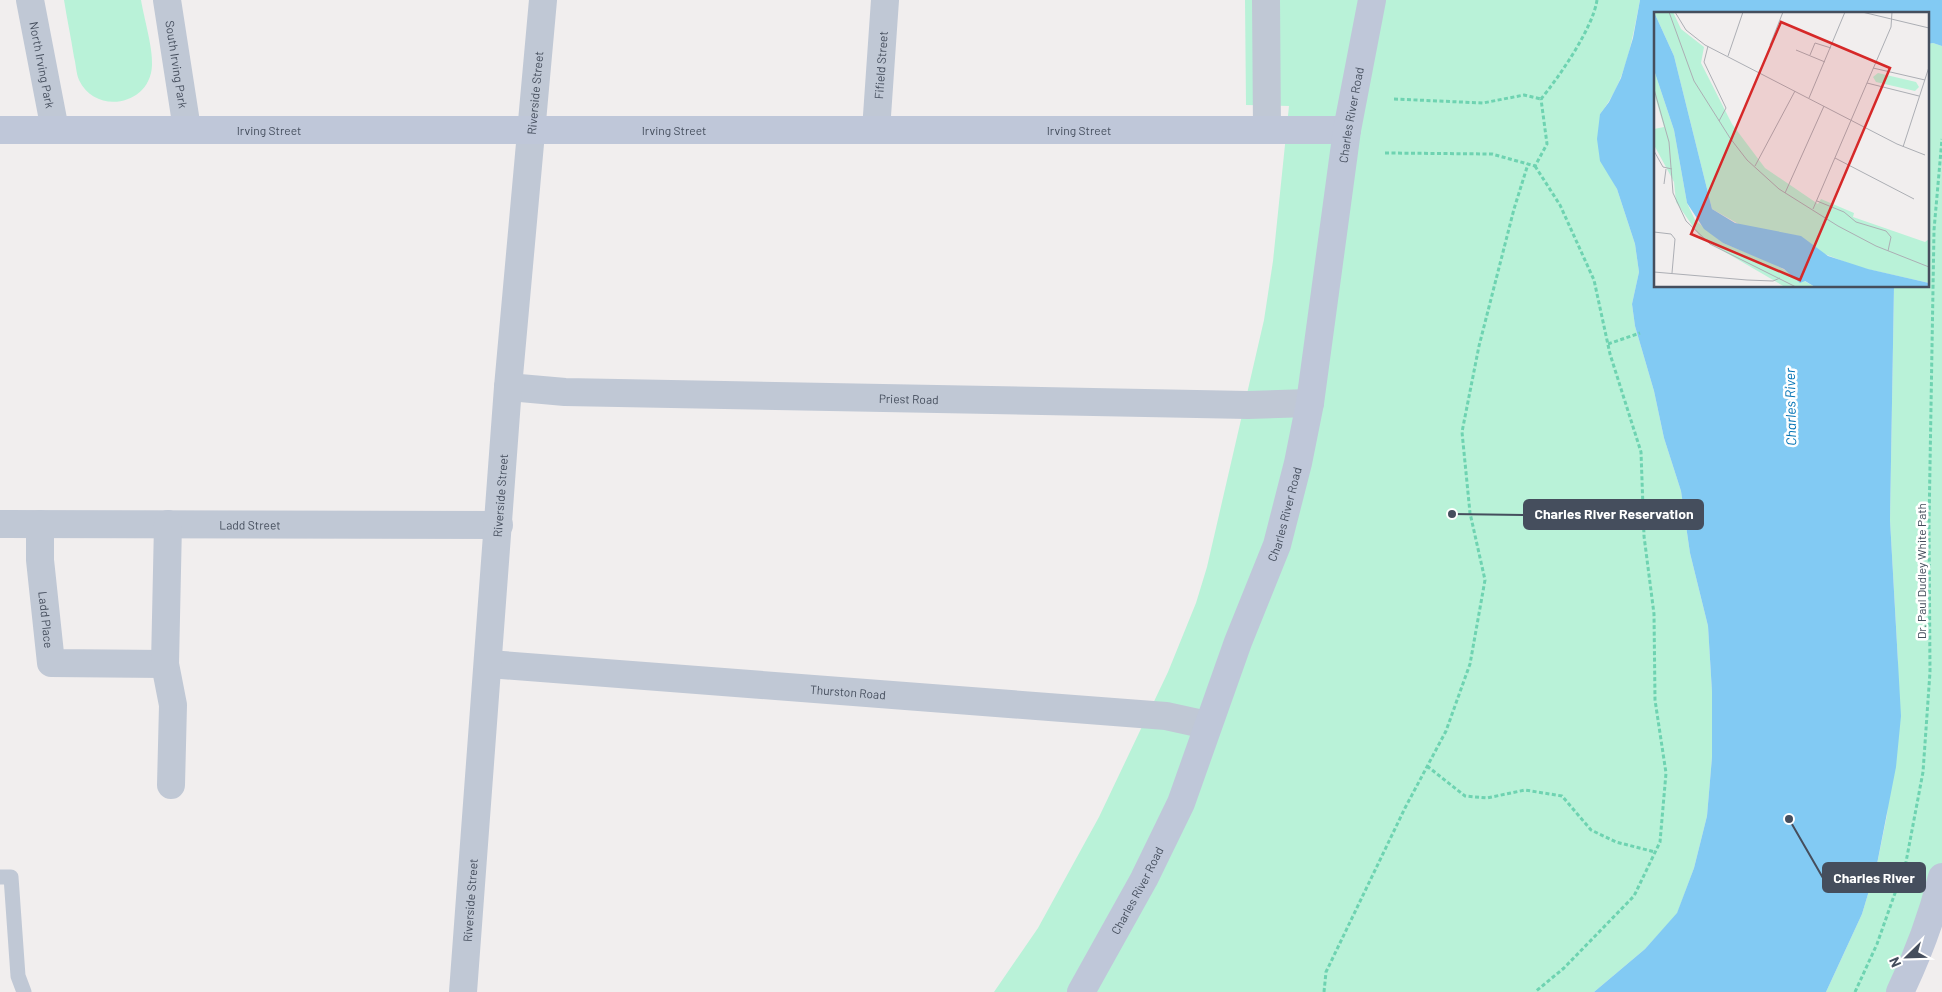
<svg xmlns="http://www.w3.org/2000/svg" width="1942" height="992" font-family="Barlow,sans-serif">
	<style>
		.green { fill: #b9f2d8 }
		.water { fill: #82caf3 }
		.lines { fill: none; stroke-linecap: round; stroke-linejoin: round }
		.path { stroke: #6ed3b1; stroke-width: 3; stroke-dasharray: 4 2.5; stroke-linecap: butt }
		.lane { stroke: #c0c8d5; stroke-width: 15 }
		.street { stroke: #c0c8d5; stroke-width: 28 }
		.secondary { stroke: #bfc7d9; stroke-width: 28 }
		.labels { text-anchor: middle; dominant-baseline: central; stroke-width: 5; stroke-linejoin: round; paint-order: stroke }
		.street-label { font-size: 12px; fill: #454e5d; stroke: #fff }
		.water-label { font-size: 14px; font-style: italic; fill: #0172b4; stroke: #fff }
		.inset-road { fill: none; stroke: #acaeb4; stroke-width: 1 }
		.view { fill: #d62828; fill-opacity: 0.15; stroke: #d62828; stroke-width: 2.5 }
		.inset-edge { fill: none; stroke: #454e5d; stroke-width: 2.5 }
		.leader { fill: none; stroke: #454e5d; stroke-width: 2 }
		.callout-dot { fill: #454e5d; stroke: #fff; stroke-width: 2 }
		.callout { fill: #454e5d; stroke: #454e5d; stroke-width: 2 }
		.callout-label { font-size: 14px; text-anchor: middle; font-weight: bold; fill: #fff }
	</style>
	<rect width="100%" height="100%" fill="#f1eeee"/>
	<g class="green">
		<path d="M64,0H141C144,18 153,48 152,65C151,105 96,116 79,80C76,73 76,64 74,57C71,38 67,19 64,0Z"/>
		<path d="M1245,0H1640C1632,40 1626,82 1600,114L1610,176L1617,189L1635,244L1639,272L1632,304L1635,326L1654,391L1664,438L1681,491L1690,553L1708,626L1712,692V757L1707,816L1694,868L1677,914L1645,949L1594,992H994L1038,928L1099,817L1168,672L1196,603L1207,567L1264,320L1273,261L1289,106L1246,105Z"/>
		<path d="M1933,43L1942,46V877L1900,992H1826L1862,914L1877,864L1887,815L1898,662L1890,520L1894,286H1928V44Z"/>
	</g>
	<path class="water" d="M1640,0H1942V46L1933,43L1928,44V14H1656V286H1894L1890,520L1901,716L1896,767L1877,864L1862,914L1826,992H1594L1645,949L1677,913L1694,868L1707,816L1712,757V692L1708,626L1690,553L1681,491L1664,438L1654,391L1635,326L1632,304L1639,272L1635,244L1617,189L1600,161L1597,139L1600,114L1609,102L1621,78L1633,38Z"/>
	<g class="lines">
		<g class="path">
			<path d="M1394,99L1483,103L1524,95L1541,99"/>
			<path d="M1541,99C1559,77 1593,28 1597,0"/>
			<path d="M1385,153L1492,154L1535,166L1547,144L1541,99"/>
			<path d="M1535,166L1560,205L1594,280L1610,354L1641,452L1644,536L1654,614L1655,700L1666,773L1660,842L1634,896L1564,968L1535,992"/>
			<path d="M1608,344L1640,333"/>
			<path d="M1427,766L1465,796L1487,798L1525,790L1562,796L1591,830L1616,842L1655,852"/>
			<path d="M1324,992L1326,972L1405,808L1446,731L1470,664L1485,580L1470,513L1462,432L1479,346L1514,209L1528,164"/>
			<path d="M1855,992L1877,944L1906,862L1923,772L1930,672L1929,525L1934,230L1942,139"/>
		</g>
		<path class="lane" d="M0,877H11L18,976L24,992"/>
		<g class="street">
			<path id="s1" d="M30,0L55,130"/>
			<path id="s2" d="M167,0L187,129"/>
			<path d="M1266,0L1267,129"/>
			<path id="s3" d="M876,130L885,0"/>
			<path id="s4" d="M508,387L565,392L1248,405L1310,403"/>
			<path id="s5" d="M0,524L499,525"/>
			<path id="s6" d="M40,524V560L51,663L165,664"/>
			<path d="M168,524L165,664L173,705L171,785"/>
			<path id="s7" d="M489,664L1166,716L1207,725"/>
			<path id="s8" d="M463,992L508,387L543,0"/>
		</g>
		<g class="secondary">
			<path id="s9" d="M0,130H1347"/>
			<path id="s10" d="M1081,992L1144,879L1181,803L1238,642L1277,545L1298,463L1310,403L1347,130L1372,0"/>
			<path d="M1900,992C1918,955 1932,917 1942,877"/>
		</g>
	</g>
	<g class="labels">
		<g class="street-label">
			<text stroke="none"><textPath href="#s1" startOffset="66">North Irving Park</textPath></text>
			<text stroke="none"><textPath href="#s2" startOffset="65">South Irving Park</textPath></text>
			<text stroke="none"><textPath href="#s3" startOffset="65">Fifield Street</textPath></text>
			<text stroke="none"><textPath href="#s8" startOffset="902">Riverside Street</textPath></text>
			<text stroke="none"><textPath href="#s10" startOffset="926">Charles River Road</textPath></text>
			<text stroke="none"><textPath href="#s9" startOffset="269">Irving Street</textPath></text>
			<text stroke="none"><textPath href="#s9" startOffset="1079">Irving Street</textPath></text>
			<text stroke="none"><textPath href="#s9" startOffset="674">Irving Street</textPath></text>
			<text stroke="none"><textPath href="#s4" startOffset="401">Priest Road</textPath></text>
			<text stroke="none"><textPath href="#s8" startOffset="498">Riverside Street</textPath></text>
			<text stroke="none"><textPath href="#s10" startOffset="521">Charles River Road</textPath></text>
			<text stroke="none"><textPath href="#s5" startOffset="250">Ladd Street</textPath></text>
			<text transform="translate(1921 571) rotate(-90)">Dr. Paul Dudley White Path</text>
			<text stroke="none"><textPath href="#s6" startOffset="96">Ladd Place</textPath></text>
			<text stroke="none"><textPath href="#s7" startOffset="360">Thurston Road</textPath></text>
			<text stroke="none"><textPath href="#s10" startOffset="116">Charles River Road</textPath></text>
			<text stroke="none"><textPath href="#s8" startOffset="92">Riverside Street</textPath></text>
		</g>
		<g class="water-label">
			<text transform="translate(1790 407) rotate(-91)">Charles River</text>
		</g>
	</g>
	<g transform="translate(1654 12)">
		<rect width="275" height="275" fill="#f1eeee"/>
		<path d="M0,0H19L27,17L50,35L47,51L78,112L111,156L164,192L167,187L200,201L199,205L271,230L275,227V271L204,255L168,241L144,224L88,214L58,197L20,44ZM0,58L20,118L33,191L41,208L69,231L118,251L161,275H131L47,226L22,190L20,170L0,133V117L10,115L0,81ZM224,61L262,70L265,75L261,79L222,70L219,65Z" fill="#b9f2d8"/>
		<path d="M0,0L20,44L58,197L81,211L147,224L174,244L214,257L275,271V275H161L151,269L146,271L130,257L69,231L50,217L33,191L20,118L0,58Z" fill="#82caf3"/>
		<path class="inset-road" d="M15,0L40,69L76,126L93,148L125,177L184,214L222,234L275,255M21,0L32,18L51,33L243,132L271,143M208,0L275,16M116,33L129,0M54,34L50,50L72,96L65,109M142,38L171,50M156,43L161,31L177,36M74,44L89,0M219,56L271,68M213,71L265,84M0,77L15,130L19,181L32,209L56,232L142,275M155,86L191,0M249,135L275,55M0,139L9,155L18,157M181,146L260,187M101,154L141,79M10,172L12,157M131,181L170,94M163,189L190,200L202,210L232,219L237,225L234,239M159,197L237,15L238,0M0,220L17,222L21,227L18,261M0,260L93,268L119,269L126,266"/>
		<path class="view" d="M127,10L236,56L146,268L37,222Z"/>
		<rect width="275" height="275" class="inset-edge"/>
	</g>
	<path class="leader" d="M1452 514L1524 515M1789 819L1823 878"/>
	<g class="callout-dot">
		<circle cx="1452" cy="514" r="5"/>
		<circle cx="1789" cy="819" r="5"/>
	</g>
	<g class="callout">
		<rect x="1524" y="500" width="179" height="29" rx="5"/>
		<rect x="1823" y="863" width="102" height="29" rx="5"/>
	</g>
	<g class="callout-label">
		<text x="1614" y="519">Charles River Reservation</text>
		<text x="1874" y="883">Charles River</text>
	</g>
	<g transform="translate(1907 957) rotate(247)" stroke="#ffffff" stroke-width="4" paint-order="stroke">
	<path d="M0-4L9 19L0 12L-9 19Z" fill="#454e5d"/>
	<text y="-8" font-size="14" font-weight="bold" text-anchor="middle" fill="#454e5d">N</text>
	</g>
</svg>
